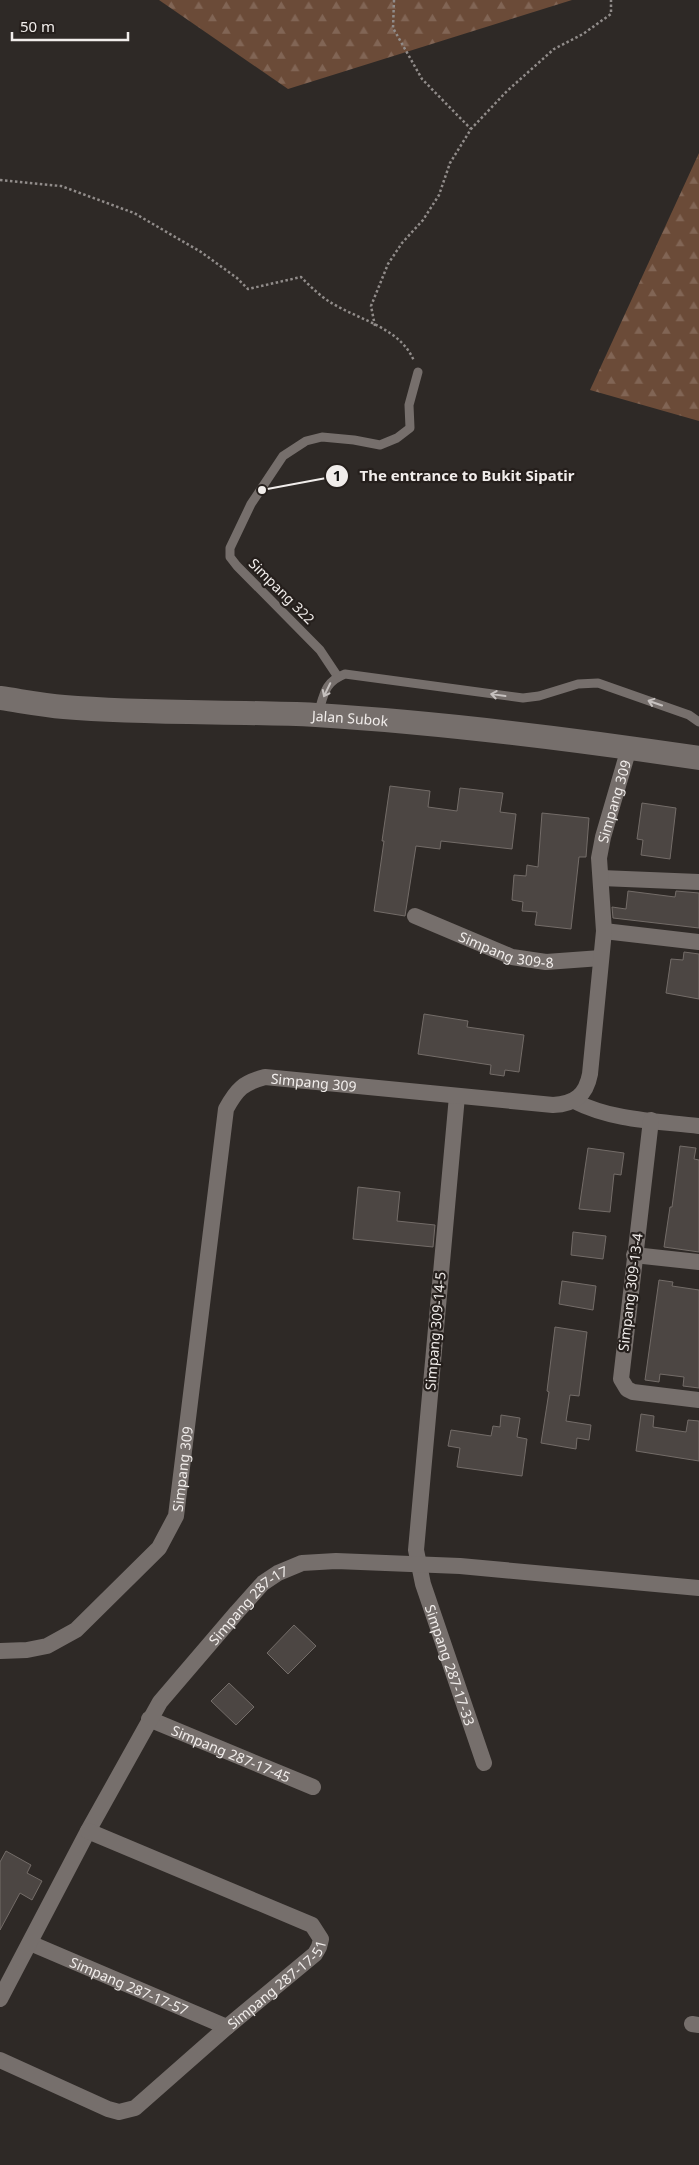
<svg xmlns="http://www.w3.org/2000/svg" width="699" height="2165" font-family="'Noto Sans',sans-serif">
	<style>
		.forest { fill: url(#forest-firs) }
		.building { fill: #4c4643; stroke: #736c68 }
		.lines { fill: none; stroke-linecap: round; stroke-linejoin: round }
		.path { stroke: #918c8a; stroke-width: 2.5; stroke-dasharray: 2.5 2.5; stroke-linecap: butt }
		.lane { stroke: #766f6c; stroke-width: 9 }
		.street { stroke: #766f6c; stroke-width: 16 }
		.secondary { stroke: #766f6c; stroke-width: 24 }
		.oneway { stroke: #c6c1bf }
		.labels { text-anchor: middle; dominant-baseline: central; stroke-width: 4.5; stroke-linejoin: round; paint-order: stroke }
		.street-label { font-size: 14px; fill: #f1edeb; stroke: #251f1c }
		.leader { fill: none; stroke: #f1edeb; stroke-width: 2 }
		.callout-dot { fill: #f1edeb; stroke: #251f1c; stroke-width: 2 }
		.mark-label { font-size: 15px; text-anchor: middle; font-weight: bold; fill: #111 }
		.callout-label { font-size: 15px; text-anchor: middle; font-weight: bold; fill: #f1edeb; stroke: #251f1c; stroke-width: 4.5; stroke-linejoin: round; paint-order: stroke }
	</style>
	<defs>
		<pattern id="forest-firs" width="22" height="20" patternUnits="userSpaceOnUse" patternTransform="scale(1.25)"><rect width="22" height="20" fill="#6b4b38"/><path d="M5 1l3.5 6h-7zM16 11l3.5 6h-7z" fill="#816555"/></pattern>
	</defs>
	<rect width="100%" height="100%" fill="#2e2926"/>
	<g class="forest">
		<path d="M159,0H572L288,89Z"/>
		<path d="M699,153V421L590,390Z"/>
	</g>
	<g class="building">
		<path d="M390,786L430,791L428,807L457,811L460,788L503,793L500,812L516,814L512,849L441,841L440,849L416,846L405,916L374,911L384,841H382Z"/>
		<path d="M642,803L676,808L670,859L641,855L643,840L637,839Z"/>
		<path d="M542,813L589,818L586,857H579L571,929L535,925L537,912L522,911L523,902L512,900L514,875L526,876L527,865L538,867Z"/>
		<path d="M628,891L675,897L676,891L699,893V928L613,918L612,907L626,909Z"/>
		<path d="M684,952L699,954V999L666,993L671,959L683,960Z"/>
		<path d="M424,1014L468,1021L467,1027L524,1035L519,1072L505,1070L504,1076L490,1074L491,1065L418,1054Z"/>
		<path d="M680,1146L696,1148L694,1159L699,1160V1252L664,1247L670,1207H672Z"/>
		<path d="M588,1148L624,1153L621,1175L614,1174L610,1212L579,1209Z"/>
		<path d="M358,1187L400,1192L397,1221L435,1225L433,1247L353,1239Z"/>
		<path d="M573,1232L606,1236L603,1259L571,1255Z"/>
		<path d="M659,1280L673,1282L672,1286L699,1290V1388L683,1386L684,1377L660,1374L659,1382L645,1380Z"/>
		<path d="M562,1281L596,1286L593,1310L559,1304Z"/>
		<path d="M555,1327L587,1332L579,1396L570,1395L566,1421L591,1425L589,1440L577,1438L576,1449L541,1443L549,1392L547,1391Z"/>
		<path d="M641,1414L654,1416L653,1427L686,1432L688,1420L699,1421V1461L636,1451Z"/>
		<path d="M501,1415L520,1418L517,1437L527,1439L522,1476L457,1467L460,1448L448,1446L451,1430L491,1436L493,1426L500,1427Z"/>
		<path d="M294,1625L316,1646L288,1674L267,1653Z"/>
		<path d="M229,1683L254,1707L236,1725L211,1701Z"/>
		<path d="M6,1851L31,1865L27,1873L42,1881L32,1900L20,1893L0,1930V1862Z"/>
	</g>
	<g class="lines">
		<g class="path">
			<path d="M394,0L393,28L422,79L471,129"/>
			<path d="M0,180L61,186L134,213L201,252L237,278L248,289L301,277C310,286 320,296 330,302C358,320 400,327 414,361"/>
			<path d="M375,326L371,306L388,264L402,243L423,220L439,195L450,163L471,129L507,91L554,49L583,34L611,14V0"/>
		</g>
		<g class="lane">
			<path d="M338,677L320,650L237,566L230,557V548L251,504L283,456L306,441L322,437L354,440L380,445L397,438L410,428L409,405L418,372"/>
			<path d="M318,714C324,695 324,682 345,674L523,698L539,696L578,684L598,683L689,715L699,722"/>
		</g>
		<g class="street">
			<path d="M601,878L699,882"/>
			<path id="s1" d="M415,916L512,957L546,962L601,958"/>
			<path d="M604,931L699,942"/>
			<path id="s2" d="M457,1096L416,1550L423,1584L484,1763"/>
			<path d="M574,1101C613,1121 657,1121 699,1126"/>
			<path d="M651,1120L621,1379L627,1389L633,1392L699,1400"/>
			<path d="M634,1255L699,1262"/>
			<path id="s3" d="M0,1651L27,1650L47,1646L76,1630L159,1548L176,1516L226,1109C237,1089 243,1083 265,1077L553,1105C575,1104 586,1095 590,1074L604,931L599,858L603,837L629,748"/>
			<path id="s4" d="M149,1719L313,1787"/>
			<path id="s5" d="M30,1943L227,2027"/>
			<path id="s6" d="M0,1999L88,1831L160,1702L237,1612L263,1583L278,1573L302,1563L336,1561L460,1566L699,1588"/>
			<path d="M692,2024L699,2025"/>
			<path id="s7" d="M0,2060L108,2109L119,2112L135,2108L227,2027L315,1954L319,1947L321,1939L312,1925L88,1831"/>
		</g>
		<path class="secondary" id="s8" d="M0,698C21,701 42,705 64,707C148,714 232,711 316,715C445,723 572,739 699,758"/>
	</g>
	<defs><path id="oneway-shaft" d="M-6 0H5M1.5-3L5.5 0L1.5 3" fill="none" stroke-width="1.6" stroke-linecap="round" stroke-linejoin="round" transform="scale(1.25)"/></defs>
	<g class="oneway">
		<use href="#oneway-shaft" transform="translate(327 690) rotate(116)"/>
		<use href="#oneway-shaft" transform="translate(498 695) rotate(-172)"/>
		<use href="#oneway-shaft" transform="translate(655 703) rotate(-161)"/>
	</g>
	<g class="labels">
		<g class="street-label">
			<text transform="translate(282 591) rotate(45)">Simpang 322</text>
			<text stroke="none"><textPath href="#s8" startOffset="351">Jalan Subok</textPath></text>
			<text stroke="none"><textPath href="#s3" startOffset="1314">Simpang 309</textPath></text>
			<text stroke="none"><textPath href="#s1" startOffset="98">Simpang 309-8</textPath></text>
			<text stroke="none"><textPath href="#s3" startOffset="745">Simpang 309</textPath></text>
			<text transform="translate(630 1292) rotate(-83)">Simpang 309-13-4</text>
			<text transform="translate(435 1331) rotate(-85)">Simpang 309-14-5</text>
			<text stroke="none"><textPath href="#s3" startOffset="281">Simpang 309</textPath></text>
			<text stroke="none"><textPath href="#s6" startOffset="469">Simpang 287-17</textPath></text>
			<text stroke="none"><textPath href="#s2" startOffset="576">Simpang 287-17-33</textPath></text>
			<text stroke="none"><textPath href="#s4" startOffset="89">Simpang 287-17-45</textPath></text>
			<text stroke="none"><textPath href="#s7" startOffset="335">Simpang 287-17-51</textPath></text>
			<text stroke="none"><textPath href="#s5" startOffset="108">Simpang 287-17-57</textPath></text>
		</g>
	</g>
	<path class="leader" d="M262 490L337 476"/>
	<g class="callout-dot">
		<circle cx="262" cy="490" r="5"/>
		<circle cx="337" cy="476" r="12"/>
	</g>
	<g class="mark-label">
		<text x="337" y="481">1</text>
	</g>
	<g class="callout-label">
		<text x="467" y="481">The entrance to Bukit Sipatir</text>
	</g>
	<path d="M12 32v8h116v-8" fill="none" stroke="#f1edeb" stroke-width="2.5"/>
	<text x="20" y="32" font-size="15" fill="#f1edeb" stroke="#251f1c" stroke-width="4" paint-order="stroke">50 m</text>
</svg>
